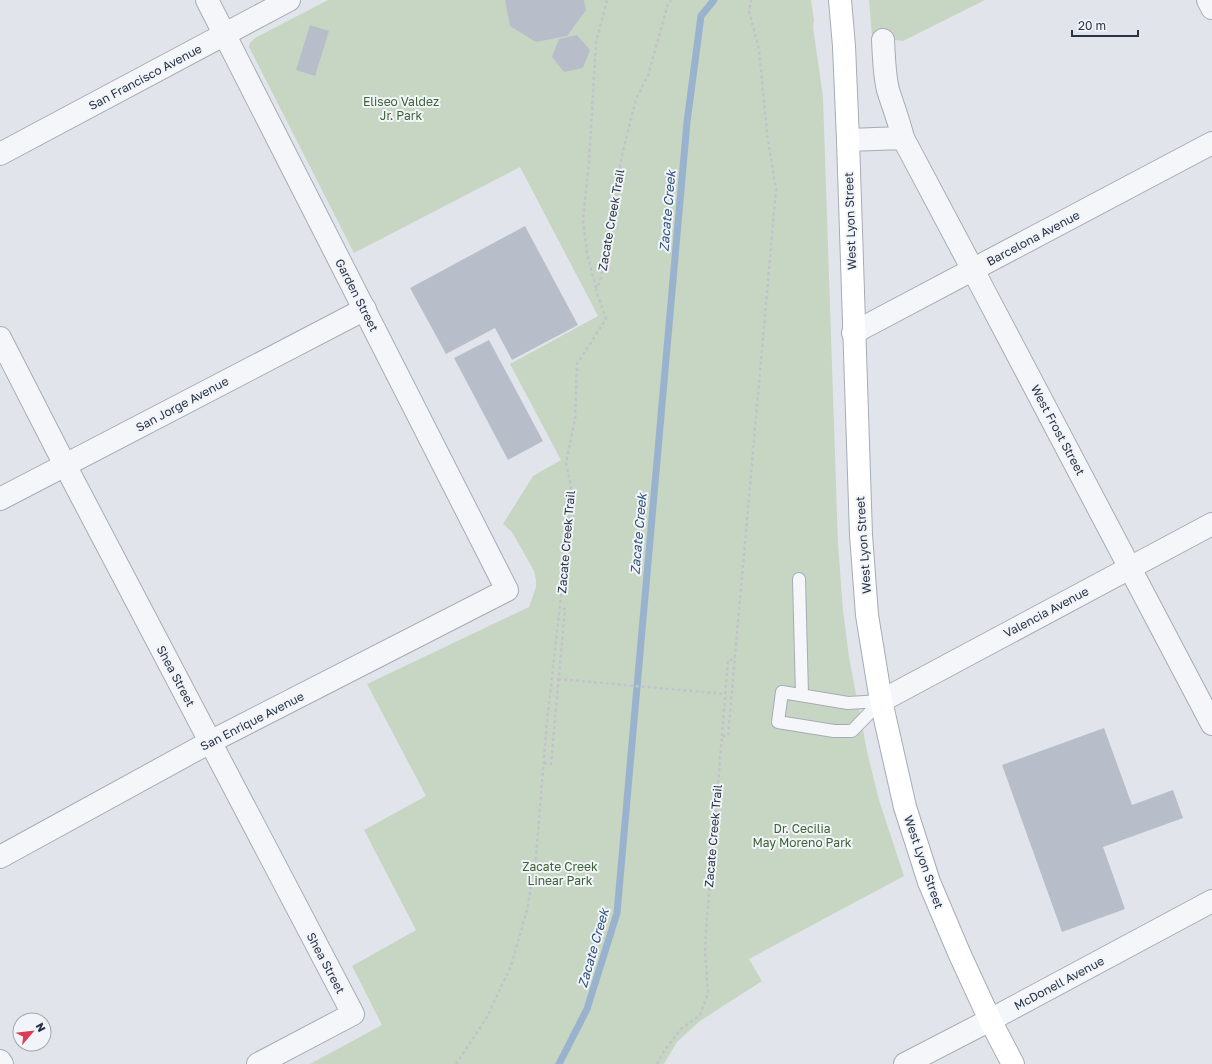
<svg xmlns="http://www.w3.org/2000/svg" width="1212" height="1064" font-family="'Golos Text',sans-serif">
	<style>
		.green { fill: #c7d6c2 }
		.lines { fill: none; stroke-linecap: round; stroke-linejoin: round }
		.stream { stroke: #99b3ce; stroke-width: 7 }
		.building { fill: #b8bec9 }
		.lane-casing { stroke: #a6acb6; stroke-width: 14 }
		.street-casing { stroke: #a6acb6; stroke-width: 24 }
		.secondary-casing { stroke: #a6acb6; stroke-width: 24 }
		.path { stroke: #c0c3ca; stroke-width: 2.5; stroke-dasharray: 3 3; stroke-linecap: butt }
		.lane { stroke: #f5f6f9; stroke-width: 12 }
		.street { stroke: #f5f6f9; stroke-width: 22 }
		.secondary { stroke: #fff; stroke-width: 22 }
		.labels { text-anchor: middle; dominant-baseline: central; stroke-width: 4; stroke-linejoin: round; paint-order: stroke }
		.street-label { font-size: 12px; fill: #283345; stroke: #f1f4f8 }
		.park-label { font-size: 12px; fill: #3d6234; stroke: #f1f4f8 }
		.water-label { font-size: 13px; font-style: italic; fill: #2e527c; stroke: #f1f4f8 }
	</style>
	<rect width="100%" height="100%" fill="#e1e5eb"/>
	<g class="green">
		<path d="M328,0H811L814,20L813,27L823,97L838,544L843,610L849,657L867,751L879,800L904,876L749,959L762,981L700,1021L677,1042L664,1064H310L382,1025L352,966L416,930L364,830L426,796L367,684L529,607L536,587V580L534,571L512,532L503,524L533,476L561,460L510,364L598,316L520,167L354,253L249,47L250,43L255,38Z"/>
		<path d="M869,0H985L903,41L872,37Z"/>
	</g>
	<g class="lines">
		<path class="stream" d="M559,1064L587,1009L617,913L687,122L701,16L714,0"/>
	</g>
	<g class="building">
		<path d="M505,0H584L586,10L567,36L536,42L510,26Z"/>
		<path d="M310,25L329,31L315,76L296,70Z"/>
		<path d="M577,35L590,50L583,68L564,72L552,57L559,39Z"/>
		<path d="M525,226L578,325L512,360L495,328L446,354L410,288Z"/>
		<path d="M489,340L543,441L508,460L454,358Z"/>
		<path d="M1104,728L1132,805L1173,790L1183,818L1103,847L1125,909L1062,932L1002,765Z"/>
	</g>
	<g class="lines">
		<g class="lane-casing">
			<g id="lane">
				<path d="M799,579L802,694"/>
				<path d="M782,692L848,703L881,701L852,731H834L778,722Z"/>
			</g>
		</g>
		<g class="street-casing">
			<g id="street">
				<path d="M1208,0L1212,8"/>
				<path d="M883,40C884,56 884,74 888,90C893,106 899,121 903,138"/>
				<path d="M848,140L903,138L973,270L1212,724"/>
				<path d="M0,154L289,0"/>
				<path d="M853,333L1212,143"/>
				<path d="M0,338L65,465L353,1014L258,1064"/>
				<path d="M0,499L365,309"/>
				<path d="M881,701L1212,524"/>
				<path d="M0,857L210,742L507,590L207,0"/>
				<path d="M0,1061L2,1064"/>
				<path d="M905,1064L990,1020L1212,901"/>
			</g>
		</g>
		<g class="secondary-casing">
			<path id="secondary" d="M840,0L844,46L848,140L861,535L867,615L881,701L905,807L929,882L960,955L990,1020L1013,1064"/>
		</g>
		<g class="path">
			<path d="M596,288L587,254L583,219L589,162L596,42L607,0"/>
			<path d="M558,679L725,694"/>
			<path d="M722,736L728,660H735"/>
			<path d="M544,763L551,764L565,609H560"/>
			<path d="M456,1064L487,1017L511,966L527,910L536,856L547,722L561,596L571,486L566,463L575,420L577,364L606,319L596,290L601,278L614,195L623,151L636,99L648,75L668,4L671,0"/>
			<path d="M657,1064L664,1051L681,1029L700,1015L708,993L705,952L706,931L722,736H728L776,190L767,133L759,49L749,11L751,0"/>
		</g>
		<use href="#lane" class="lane"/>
		<use href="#street" class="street"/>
		<use href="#secondary" class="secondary"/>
	</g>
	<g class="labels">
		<g class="street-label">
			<text transform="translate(145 77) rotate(-28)">San Francisco Avenue</text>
			<text transform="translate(611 220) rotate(-80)">Zacate Creek Trail</text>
			<text transform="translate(850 221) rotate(-92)">West Lyon Street</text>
			<text transform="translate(1033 238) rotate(-28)">Barcelona Avenue</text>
			<text transform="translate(357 295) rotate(63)">Garden Street</text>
			<text transform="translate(182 404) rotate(-28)">San Jorge Avenue</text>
			<text transform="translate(1058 430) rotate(62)">West Frost Street</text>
			<text transform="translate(566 542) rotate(-85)">Zacate Creek Trail</text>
			<text transform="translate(863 545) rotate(-94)">West Lyon Street</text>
			<text transform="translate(1046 612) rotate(-28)">Valencia Avenue</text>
			<text transform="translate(176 676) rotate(62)">Shea Street</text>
			<text transform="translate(252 721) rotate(-27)">San Enrique Avenue</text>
			<text transform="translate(713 836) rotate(-85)">Zacate Creek Trail</text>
			<text transform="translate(924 862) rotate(71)">West Lyon Street</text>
			<text transform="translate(326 963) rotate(62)">Shea Street</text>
			<text transform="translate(1059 983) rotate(-28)">McDonell Avenue</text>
		</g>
		<g class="park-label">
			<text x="401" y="101">Eliseo Valdez<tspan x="401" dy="14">Jr. Park</tspan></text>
			<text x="802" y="828">Dr. Cecilia<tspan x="802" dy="14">May Moreno Park</tspan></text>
			<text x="560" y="866">Zacate Creek<tspan x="560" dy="14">Linear Park</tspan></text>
		</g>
		<g class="water-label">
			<text transform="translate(667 211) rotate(-85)">Zacate Creek</text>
			<text transform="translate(638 534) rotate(-85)">Zacate Creek</text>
			<text transform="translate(593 948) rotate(-74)">Zacate Creek</text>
		</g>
	</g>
	<g transform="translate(32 1032) rotate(62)"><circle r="19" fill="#f1f4f8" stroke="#a1a7b0"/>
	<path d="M0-3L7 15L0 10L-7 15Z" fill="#da3c55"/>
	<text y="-6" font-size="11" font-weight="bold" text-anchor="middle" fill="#283345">N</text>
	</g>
	<path d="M1072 30v6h66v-6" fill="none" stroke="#283345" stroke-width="2"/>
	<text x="1078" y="30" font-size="12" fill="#283345" stroke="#f1f4f8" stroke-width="3" paint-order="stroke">20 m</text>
</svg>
